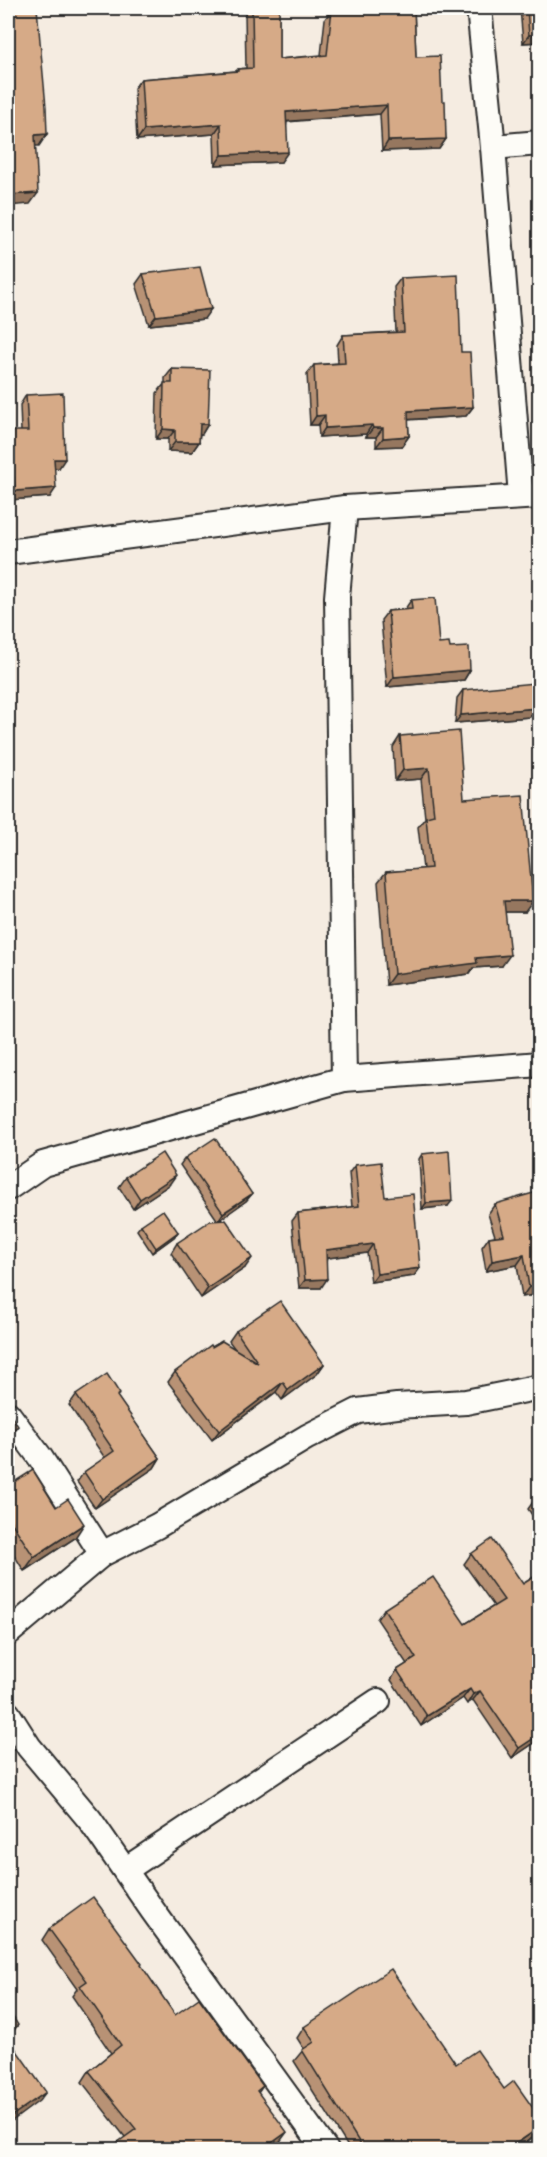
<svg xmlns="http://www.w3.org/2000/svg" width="547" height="2157" font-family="Caveat,sans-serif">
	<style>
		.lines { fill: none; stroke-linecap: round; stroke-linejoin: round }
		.street-casing { stroke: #2b2b2b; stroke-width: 28 }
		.street { stroke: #fdfcf7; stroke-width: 24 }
		.wall { fill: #b89274; stroke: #2b2b2b; stroke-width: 1.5 }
		.shaded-wall { fill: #96775e; stroke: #2b2b2b; stroke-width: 1.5 }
		.building { fill: #d6aa87; stroke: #2b2b2b; stroke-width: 1.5 }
	</style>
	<rect width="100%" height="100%" fill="#f5ece1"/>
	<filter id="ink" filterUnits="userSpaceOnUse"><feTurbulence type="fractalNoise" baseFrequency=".0167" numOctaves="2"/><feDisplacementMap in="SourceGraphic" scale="12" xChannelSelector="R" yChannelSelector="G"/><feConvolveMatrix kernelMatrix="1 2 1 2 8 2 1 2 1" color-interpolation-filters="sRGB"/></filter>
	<g filter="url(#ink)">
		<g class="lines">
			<g class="street-casing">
				<g id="street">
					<path d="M479,8L493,147L521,496"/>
					<path d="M493,147L540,143"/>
					<path d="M8,552L345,508L540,496"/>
					<path d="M344,1079L540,1064"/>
					<path d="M8,1188L43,1164L344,1079L337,597L345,508"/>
					<path d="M8,1414L40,1457L102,1554"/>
					<path d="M8,1633L102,1554L157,1526L307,1437L358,1411L397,1406L466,1402L540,1387"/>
					<path d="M8,1714L29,1747L90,1820L153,1911L326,2150"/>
					<path d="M125,1870L378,1701"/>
				</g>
			</g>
			<use href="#street" class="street"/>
		</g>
		<g class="wall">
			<path d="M249,8H279V59L321,55L325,19L332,9L360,11V8H414L416,57L442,101L446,139L439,149L382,151L380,114L287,122L281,162L215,165L214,134L137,140L134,88L141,79L236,71L238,69L246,68L245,13Z"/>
			<path d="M520,8H540V42L523,43Z"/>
			<path d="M143,274L204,319L149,325L136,284Z"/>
			<path d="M401,278L461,352L473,407L466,416L408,420L409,436L402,446L376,447V437H366V434L319,437L318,425H310L307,374L314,365L338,363L337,345L343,335L396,332L394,287Z"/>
			<path d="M172,369L208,424L202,434H200L199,442L192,452L168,451V439H156L157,393L165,383V378Z"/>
			<path d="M26,395L59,468H54L50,497L9,500L8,486L21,431L20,405Z"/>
			<path d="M411,600L439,644L450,648L470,670L464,680L387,687L381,620L388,611L405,609Z"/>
			<path d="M463,690L530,717L455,723L457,698Z"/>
			<path d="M400,736L464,799L525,912H505L502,966L473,968L469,974L386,985L378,882L386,872L423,869L418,827L425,818L421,779L395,781L393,747Z"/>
			<path d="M422,1154L448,1206L422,1209L419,1159Z"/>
			<path d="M185,1158L252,1194L246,1201L218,1220L245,1268L201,1298L171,1253L177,1243L218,1221L180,1165Z"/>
			<path d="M355,1165L385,1197L420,1268L414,1276L371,1282L367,1253L327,1258L321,1288H299L292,1221L298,1213L352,1207L349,1173Z"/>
			<path d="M126,1177L169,1185L133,1209L119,1187Z"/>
			<path d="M495,1204L540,1206V1294L522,1297L517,1265L486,1271L482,1247L489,1237L495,1236L488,1214Z"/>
			<path d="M141,1225L178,1232L174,1237L152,1253L137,1230Z"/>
			<path d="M236,1331L324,1364L317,1374L282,1400L276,1392L212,1440L168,1382L175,1372L212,1347L235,1349L229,1341Z"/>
			<path d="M76,1395L118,1398L160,1458L154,1468L95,1508L77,1482L84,1472L105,1458L69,1405Z"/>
			<path d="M8,1486L75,1538L24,1571L8,1545Z"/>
			<path d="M540,1496V1527L528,1509L535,1499Z"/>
			<path d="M471,1554L523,1584L540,1573V1739L512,1758L473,1700L467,1704L463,1698L421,1726L391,1680L397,1670L407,1664L377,1619L384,1609L465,1624L494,1606L464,1564Z"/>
			<path d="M49,1929L141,1966L175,2015L263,2086L258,2093L279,2143L125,2137L82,2082L89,2071L111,2053L72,1996L77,1989L42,1940Z"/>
			<path d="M304,2027L456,2064L504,2089L540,2118V2131L536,2135L516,2150H350L294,2061L304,2049L297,2038Z"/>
		</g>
		<g class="shaded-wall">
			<path d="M540,34V42L523,43L529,35Z"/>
			<path d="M387,105L380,114L280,122L286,112Z"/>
			<path d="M221,124L214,134L137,140L144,130Z"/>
			<path d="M47,134L39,146H27L35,135Z"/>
			<path d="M446,139L439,149L382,151L388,141Z"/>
			<path d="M288,152L281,162L215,165L222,155Z"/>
			<path d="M38,193L30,204L8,206V195Z"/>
			<path d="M211,309L204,319L149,325L156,316Z"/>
			<path d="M473,407L466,416L402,420L408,411Z"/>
			<path d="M325,415L318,425H310L316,416Z"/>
			<path d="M200,424H208L202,434H193Z"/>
			<path d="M372,425L366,434L319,437L325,428Z"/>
			<path d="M373,428H383L376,437H366Z"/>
			<path d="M163,429L175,430L168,439H156Z"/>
			<path d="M409,436L402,446L376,447L383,438Z"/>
			<path d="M175,442H199L192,452L168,451Z"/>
			<path d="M54,459H65L59,468L47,469Z"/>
			<path d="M8,477H14L8,486Z"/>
			<path d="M56,488L50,497L9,500L15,491Z"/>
			<path d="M470,670L464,680L387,687L394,677Z"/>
			<path d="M536,708L530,717L455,723L461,715Z"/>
			<path d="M429,768L421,779L395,781L403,770Z"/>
			<path d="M504,901H533L525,912H497Z"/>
			<path d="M510,955L502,966L473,968L469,974L386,985L394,974L476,958Z"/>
			<path d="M176,1175L169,1185L133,1209L140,1199Z"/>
			<path d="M252,1194L246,1201L218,1221L223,1213Z"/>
			<path d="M452,1201L448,1206L422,1209L426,1203Z"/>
			<path d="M178,1232L174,1237L152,1253L156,1248Z"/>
			<path d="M373,1244L367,1253L320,1259L326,1250Z"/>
			<path d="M524,1255L517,1265L486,1271L492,1261Z"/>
			<path d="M252,1258L245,1268L201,1298L208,1288Z"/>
			<path d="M420,1268L414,1276L371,1282L377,1274Z"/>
			<path d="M327,1279L321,1288H299L305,1280Z"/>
			<path d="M540,1285V1294L522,1297L529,1287Z"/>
			<path d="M324,1364L317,1374L282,1400L288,1390Z"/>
			<path d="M283,1382L276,1392L212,1440L219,1431Z"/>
			<path d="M18,1426L8,1440V1433Z"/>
			<path d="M160,1458L154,1468L95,1508L102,1499Z"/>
			<path d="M84,1524L75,1538L24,1571L34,1557Z"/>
			<path d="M470,1689L463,1698L421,1726L427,1716Z"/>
			<path d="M480,1691L473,1700L467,1704L473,1694Z"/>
			<path d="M540,1734V1739L512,1758L519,1748Z"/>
			<path d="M18,2025L11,2034L8,2037V2032Z"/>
			<path d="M46,2092L39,2101L8,2124V2121L10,2117Z"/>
			<path d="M540,2127V2131L536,2135L516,2150H508Z"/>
			<path d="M287,2132L279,2143L270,2150H262Z"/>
		</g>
		<g class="building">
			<path d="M8,8H37L46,107L47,134L35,135L38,193L8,195Z"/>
			<path d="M252,8H279V59L327,55L332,9L368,12L367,8H414L416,57L440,56L442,101H445L446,139L388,141L387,105L286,112L288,152L222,155L221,124L144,130L141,79L238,71V69L253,68Z"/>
			<path d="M527,8H540V34L529,35Z"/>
			<path d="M200,267L211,309L156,316L143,274Z"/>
			<path d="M458,275L461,352H470L473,407L408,411L409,436L383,438V428H373L372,425L325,428V415L316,416L314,365L345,363L343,335L404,332L401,278Z"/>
			<path d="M172,369L210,370L208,424H200L199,442H175V430L163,429L164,383H172Z"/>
			<path d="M63,393L65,459H54L56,488L15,491L14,477H8V431H28L26,395Z"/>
			<path d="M435,598L439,644L449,643L450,648L469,647L470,670L394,677L388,611L412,609L411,600Z"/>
			<path d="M534,683L536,708L461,715L463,690Z"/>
			<path d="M459,731L464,799L523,795L533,901H504L510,955L476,958L477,963L394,974L386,872L431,868L426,817L434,815L429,768L403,770L400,736Z"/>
			<path d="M215,1138L252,1194L223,1213L185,1158Z"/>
			<path d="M449,1151L452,1201L426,1203L422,1154Z"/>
			<path d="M162,1153L176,1175L140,1199L126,1177Z"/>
			<path d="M381,1162L385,1197L413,1194L420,1268L377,1274L373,1244L326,1250L327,1279L305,1280L298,1213L359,1206L355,1165Z"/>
			<path d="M537,1192L540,1206V1285L529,1287L524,1255L492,1261L489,1237L504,1235L495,1204Z"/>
			<path d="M163,1210L178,1232L156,1248L141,1225Z"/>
			<path d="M226,1220L252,1258L208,1288L177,1243L210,1221Z"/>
			<path d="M280,1301L324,1364L288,1390L283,1382L219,1431L175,1372L211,1345L212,1347L222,1341L258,1363L236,1331Z"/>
			<path d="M107,1374L120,1394L117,1396L160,1458L102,1499L84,1472L114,1451L76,1395Z"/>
			<path d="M8,1411L18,1426L8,1433Z"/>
			<path d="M33,1470L56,1507L68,1499L84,1524L34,1557L8,1517V1498L10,1497L8,1494V1486Z"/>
			<path d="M540,1496V1506L535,1499Z"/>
			<path d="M492,1539L523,1584L540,1573V1734L519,1748L480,1691L473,1694L470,1689L427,1716L397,1670L416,1658L384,1609L433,1577L465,1624L504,1600L471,1554Z"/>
			<path d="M93,1897L142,1964L141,1965L175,2015L199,1998L263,2086L257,2091L287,2132L262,2150H107L136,2129L89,2071L121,2045L80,1986L87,1981L49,1929Z"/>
			<path d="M391,1969L456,2064L477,2050L504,2089L514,2081L540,2118V2127L508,2149L509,2150H364L302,2050L314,2042L304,2027Z"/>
			<path d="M8,2009L18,2025L8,2032Z"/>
			<path d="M8,2038L46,2092L10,2117L8,2114Z"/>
		</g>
	</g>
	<rect width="547" height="2157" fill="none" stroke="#fdfcf7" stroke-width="30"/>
	<rect x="15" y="15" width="517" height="2127" fill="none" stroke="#2b2b2b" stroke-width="2" filter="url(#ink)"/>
</svg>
